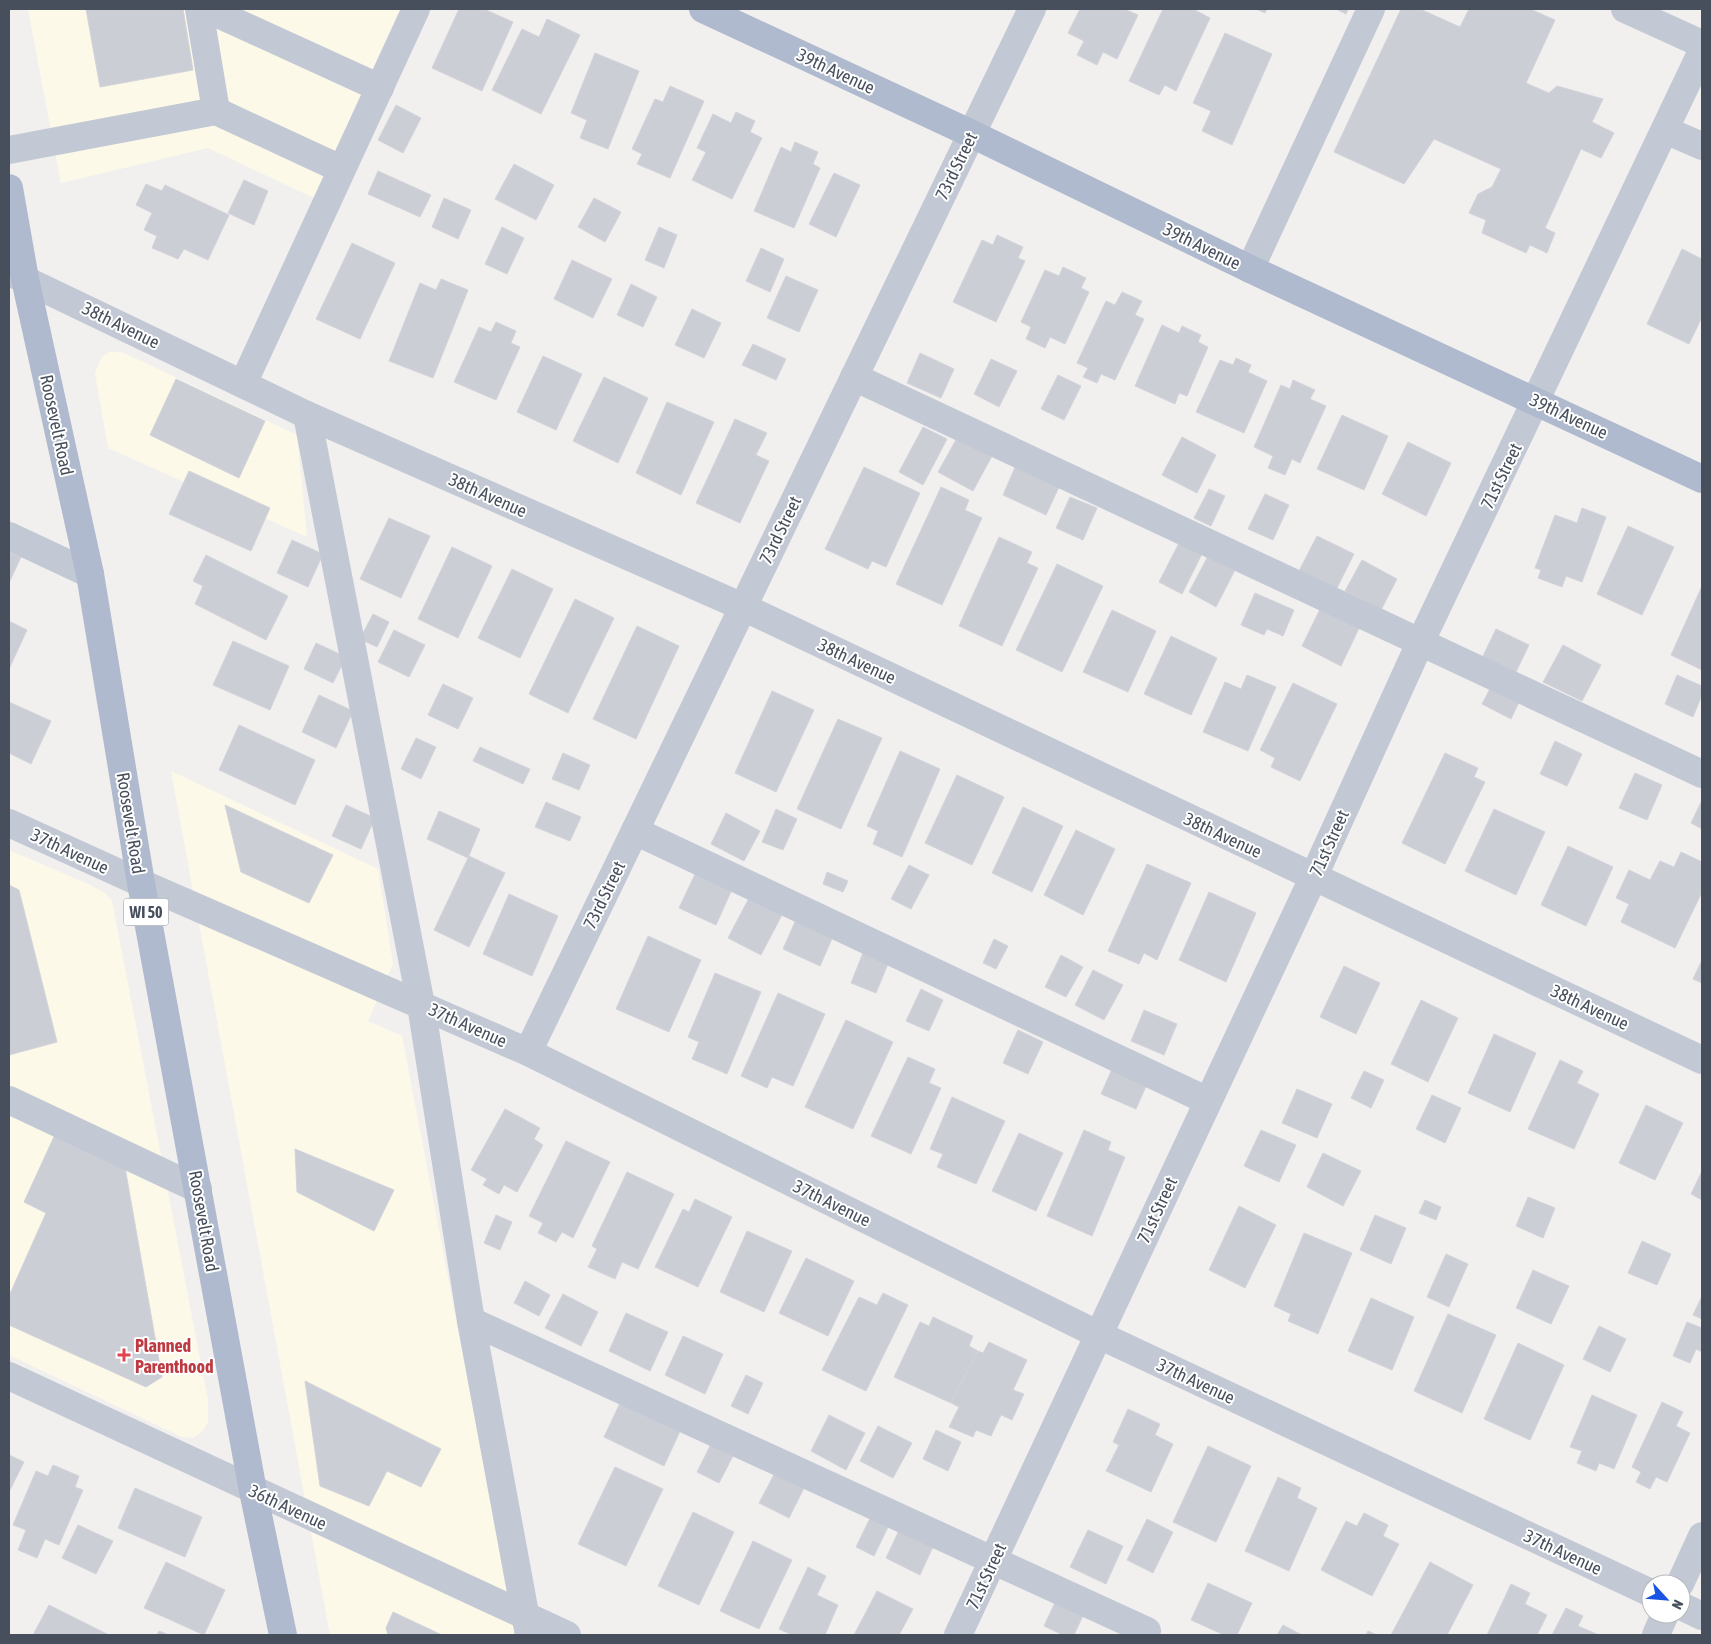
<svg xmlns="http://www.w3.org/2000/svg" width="1711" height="1644" font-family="'Asap Condensed',sans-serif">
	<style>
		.commercial { fill: #fcf9e9 }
		.building { fill: #cbced5; stroke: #d3d4db }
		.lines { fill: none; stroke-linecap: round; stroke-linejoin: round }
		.minor { stroke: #c3c9d4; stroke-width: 28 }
		.major { stroke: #afbace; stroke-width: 28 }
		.health-dot { fill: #e0444e; stroke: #fff; stroke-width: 2 }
		.labels { text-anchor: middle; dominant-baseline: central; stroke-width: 4; stroke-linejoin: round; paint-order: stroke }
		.shield { fill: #fff; stroke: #7e848e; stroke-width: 1 }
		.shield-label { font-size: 16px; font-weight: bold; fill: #474f5d }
		.street-label { font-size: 18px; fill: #474f5d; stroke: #fff }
		.health-label { font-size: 18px; font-weight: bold; fill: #be3a42; stroke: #fff; text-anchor: start }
	</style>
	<rect width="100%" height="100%" fill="#f2f0ef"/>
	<g class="commercial">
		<path d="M28,9H400L314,198L208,148L61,183Z"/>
		<path d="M110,352H121L139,360L297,435L307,537L108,448L95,373L102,357Z"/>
		<path d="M171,771L378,869L393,964L368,1021L402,1036L516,1635H330Z"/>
		<path d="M9,850L88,884L105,893L112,901L208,1400V1422L203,1431L193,1438L182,1437L9,1355Z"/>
	</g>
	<g class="building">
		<path d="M86,9H183L193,70L100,87Z"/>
		<path d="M459,9H484L513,22L482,91L432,68Z"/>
		<path d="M1080,9H1124L1138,15L1117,59L1103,52L1097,65L1077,55L1084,41L1068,33Z"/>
		<path d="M1163,9H1193L1210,18L1176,91L1165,85L1159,95L1129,81Z"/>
		<path d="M1256,9H1267L1265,13Z"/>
		<path d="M1336,9H1348L1346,14Z"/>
		<path d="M1401,9H1420L1460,27L1469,9H1530L1555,20L1526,83L1549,93L1557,86L1603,99L1592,122L1614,133L1601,158L1581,149L1545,228L1555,233L1547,253L1530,245L1526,253L1482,233L1486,220L1469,213L1478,194L1492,187L1501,169L1434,139L1404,184L1334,152Z"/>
		<path d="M547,19L580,35L541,114L492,90L522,29L539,37Z"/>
		<path d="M1225,33L1272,54L1232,145L1202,131L1211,111L1193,103Z"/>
		<path d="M595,53L639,71L608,149L580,138L587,120L571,113Z"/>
		<path d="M670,86L704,101L670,178L637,164L642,154L632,149L655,99L663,102Z"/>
		<path d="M396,105L421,118L403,153L378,140Z"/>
		<path d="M736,112L755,121L750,132L762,138L732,199L692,180L706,152L697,148L713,114L731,123Z"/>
		<path d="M795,142L818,152L813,164L820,168L794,228L754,211L781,147L791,152Z"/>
		<path d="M514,164L554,185L536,220L495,199Z"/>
		<path d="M378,171L431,195L420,217L368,194Z"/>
		<path d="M834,173L860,185L836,237L809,224Z"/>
		<path d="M244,180L268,191L254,225L228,213Z"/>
		<path d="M146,184L162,191L165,185L229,215L208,260L184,249L178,259L152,248L157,236L144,230L152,213L136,205Z"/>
		<path d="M444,198L471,210L458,239L432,227Z"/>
		<path d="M594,198L621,212L605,242L578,227Z"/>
		<path d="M502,227L524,238L507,274L485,264Z"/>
		<path d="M659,227L677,235L664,268L645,260Z"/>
		<path d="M997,235L1023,247L1018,258L1025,261L996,322L953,302L982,240L993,245Z"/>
		<path d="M352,243L395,263L360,339L316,319Z"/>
		<path d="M761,248L784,259L770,292L746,281Z"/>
		<path d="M1682,249L1702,259V317L1689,344L1647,324Z"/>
		<path d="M572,260L612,279L593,318L554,299Z"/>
		<path d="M1063,267L1086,278L1081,288L1089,292L1065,344L1050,337L1045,348L1026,339L1031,327L1021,322L1045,270L1059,276Z"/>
		<path d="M786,276L818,290L799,332L767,318Z"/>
		<path d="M441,279L468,290L433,378L389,361L420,283L436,290Z"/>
		<path d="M631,284L657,297L643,327L617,315Z"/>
		<path d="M1122,292L1142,301L1135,315L1144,319L1115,380L1101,374L1097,383L1083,377L1088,368L1077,363L1106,301L1115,305Z"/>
		<path d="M692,309L721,323L704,358L675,345Z"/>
		<path d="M496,322L516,331L511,343L520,347L496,400L454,382L479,327L491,332Z"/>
		<path d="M1162,325L1179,333L1182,326L1201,335L1198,342L1208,347L1187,396L1179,393L1175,404L1135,386Z"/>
		<path d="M753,344L786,359L776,380L742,365Z"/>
		<path d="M920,353L954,369L941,398L907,383Z"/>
		<path d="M543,356L582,374L556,430L517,412Z"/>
		<path d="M1236,358L1251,365L1248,372L1267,381L1244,433L1196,412L1220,360L1233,365Z"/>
		<path d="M991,359L1017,371L999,407L974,394Z"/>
		<path d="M1058,375L1081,386L1064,420L1041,409Z"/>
		<path d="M604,377L648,398L618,463L573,441Z"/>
		<path d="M176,379L265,421L239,478L150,435Z"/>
		<path d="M1293,380L1315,390L1310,399L1326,406L1300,463L1292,459L1285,475L1268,468L1273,456L1254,447L1281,385L1290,389Z"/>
		<path d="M667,402L714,422L681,495L636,473Z"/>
		<path d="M1342,415L1388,436L1364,490L1317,469Z"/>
		<path d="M735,419L767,433L756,455L769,461L740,523L696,503Z"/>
		<path d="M923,427L947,439L923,485L899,472Z"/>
		<path d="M1182,437L1216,455L1197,493L1162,475Z"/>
		<path d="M957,438L992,456L973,491L938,472Z"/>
		<path d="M1408,442L1451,463L1426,516L1382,494Z"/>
		<path d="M1016,465L1060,485L1046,515L1003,495Z"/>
		<path d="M864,467L920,493L886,567L872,561L868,569L825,549Z"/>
		<path d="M189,471L270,508L251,551L169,514Z"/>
		<path d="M941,487L969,500L965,510L982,518L942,605L896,584Z"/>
		<path d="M1209,489L1225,496L1211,526L1194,518Z"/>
		<path d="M1265,494L1289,505L1273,540L1248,529Z"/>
		<path d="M1070,497L1097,508L1083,540L1056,528Z"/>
		<path d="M1582,508L1606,517L1582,582L1566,576L1562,587L1538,578L1541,570L1535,568L1555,515L1577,523Z"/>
		<path d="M389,518L430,536L401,598L360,579Z"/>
		<path d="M1628,526L1674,547L1642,615L1597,594Z"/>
		<path d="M1317,536L1354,554L1336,590L1299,571Z"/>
		<path d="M999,537L1032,552L1027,563L1038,568L1002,646L959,626Z"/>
		<path d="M292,540L323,554L308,587L277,573Z"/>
		<path d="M1179,543L1202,554L1182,594L1159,582Z"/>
		<path d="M452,547L492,566L458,638L418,619Z"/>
		<path d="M9,552L21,557L9,583Z"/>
		<path d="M206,555L288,596L266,640L195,604L203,586L193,581Z"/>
		<path d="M1208,556L1235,570L1216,607L1189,592Z"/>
		<path d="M1362,560L1397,579L1381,610L1345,591Z"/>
		<path d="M1057,564L1103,586L1062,672L1016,650Z"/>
		<path d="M512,569L553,589L520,658L478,638Z"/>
		<path d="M1702,586V670L1671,655Z"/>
		<path d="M1255,593L1294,610L1283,636L1267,629L1264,635L1241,625Z"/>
		<path d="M575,599L614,618L568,713L529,694Z"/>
		<path d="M1323,603L1362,622L1341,666L1302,646Z"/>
		<path d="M1112,610L1156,631L1128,692L1083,672Z"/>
		<path d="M373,614L389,622L377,647L360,639Z"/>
		<path d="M9,621L27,630L9,669Z"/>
		<path d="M637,626L679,646L636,739L593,719Z"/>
		<path d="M1496,629L1529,645L1515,674L1482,658Z"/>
		<path d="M394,630L425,645L409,677L378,662Z"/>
		<path d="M1171,636L1217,658L1191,715L1144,694Z"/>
		<path d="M233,641L289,666L270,710L213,685Z"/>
		<path d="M316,643L346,657L333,683L304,669Z"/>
		<path d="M1563,645L1601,665L1582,701L1543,682Z"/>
		<path d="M1247,675L1276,687L1248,751L1203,732L1225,682L1241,689Z"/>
		<path d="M1677,675L1702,686V695L1693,717L1665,704Z"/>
		<path d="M1293,683L1337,704L1300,781L1271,767L1275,758L1260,750Z"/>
		<path d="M1493,683L1522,696L1511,719L1482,704Z"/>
		<path d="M443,684L473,698L458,729L428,715Z"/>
		<path d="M772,691L814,710L776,792L735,773Z"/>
		<path d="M319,695L353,711L336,748L302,732Z"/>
		<path d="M9,702L51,721L31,764L9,753Z"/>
		<path d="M838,719L882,738L841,829L797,809Z"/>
		<path d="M239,725L315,760L295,805L219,770Z"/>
		<path d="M416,738L436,747L421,779L401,769Z"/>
		<path d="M1555,741L1582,754L1567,786L1540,774Z"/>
		<path d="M480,747L530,769L523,784L473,761Z"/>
		<path d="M900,751L940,769L902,857L873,844L878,831L867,826Z"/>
		<path d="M563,753L590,765L579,790L552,779Z"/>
		<path d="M1445,753L1478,768L1474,777L1485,782L1445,864L1402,843Z"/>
		<path d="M1635,773L1662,785L1647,820L1619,808Z"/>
		<path d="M957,775L1004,797L972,865L925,843Z"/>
		<path d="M1702,800V829L1691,823Z"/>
		<path d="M546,802L581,817L570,841L535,827Z"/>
		<path d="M225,805L333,855L309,903L241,872Z"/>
		<path d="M346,805L375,818L361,849L332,836Z"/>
		<path d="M1023,807L1063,826L1032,892L992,873Z"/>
		<path d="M776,809L797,819L783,850L762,842Z"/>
		<path d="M1494,809L1545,832L1516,895L1465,871Z"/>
		<path d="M439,811L480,829L468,858L427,839Z"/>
		<path d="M726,813L760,831L744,861L711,844Z"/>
		<path d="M1076,830L1115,849L1083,915L1044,895Z"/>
		<path d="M1568,846L1613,867L1586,926L1541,905Z"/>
		<path d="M1681,852L1702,862V892L1675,948L1621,922L1629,904L1616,898L1629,870L1650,880L1660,861L1674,867Z"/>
		<path d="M469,856L505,873L469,947L434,930Z"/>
		<path d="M1147,864L1191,883L1157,960L1144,953L1139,964L1108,951Z"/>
		<path d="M909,865L929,875L911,909L891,899Z"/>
		<path d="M698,868L734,885L716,925L679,908Z"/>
		<path d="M827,872L848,881L843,892L823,884Z"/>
		<path d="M9,885L19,890L57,1042L9,1055Z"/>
		<path d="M1209,892L1256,913L1226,982L1179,960Z"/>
		<path d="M509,894L558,916L532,976L483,954Z"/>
		<path d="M749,898L782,915L761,955L728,938Z"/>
		<path d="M798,915L835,932L820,966L783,949Z"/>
		<path d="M648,936L701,960L669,1032L616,1009Z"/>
		<path d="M994,939L1008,946L996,969L983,963Z"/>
		<path d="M865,948L890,959L876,993L851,983Z"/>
		<path d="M1061,955L1083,967L1066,997L1045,987Z"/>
		<path d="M1702,960V983L1693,979Z"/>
		<path d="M1344,966L1380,983L1356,1034L1320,1017Z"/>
		<path d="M1093,970L1123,985L1104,1020L1075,1005Z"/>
		<path d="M715,973L761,992L727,1074L692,1059L699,1042L688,1037Z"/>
		<path d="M921,989L943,1000L929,1031L906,1021Z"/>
		<path d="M778,993L825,1014L793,1086L772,1077L767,1088L741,1076Z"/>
		<path d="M1421,1000L1458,1018L1428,1082L1391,1064Z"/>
		<path d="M1144,1010L1177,1024L1164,1055L1131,1041Z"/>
		<path d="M846,1020L893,1042L853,1129L805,1107Z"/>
		<path d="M1018,1030L1043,1042L1028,1074L1003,1063Z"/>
		<path d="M1494,1034L1536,1053L1510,1112L1468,1093Z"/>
		<path d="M908,1057L935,1069L929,1083L941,1088L911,1154L871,1136Z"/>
		<path d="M1560,1060L1583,1071L1577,1083L1599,1094L1574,1149L1528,1129Z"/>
		<path d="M1112,1069L1147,1084L1136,1109L1101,1094Z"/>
		<path d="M1364,1071L1384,1080L1371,1108L1351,1098Z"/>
		<path d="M1297,1089L1332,1104L1317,1138L1282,1123Z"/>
		<path d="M1432,1095L1461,1108L1445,1143L1416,1129Z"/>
		<path d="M952,1097L1005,1121L976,1184L937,1167L943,1154L930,1149Z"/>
		<path d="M1646,1105L1683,1123L1655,1180L1619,1163Z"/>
		<path d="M505,1109L540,1128L534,1139L543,1145L517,1192L504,1185L499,1194L483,1185L487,1179L471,1170Z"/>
		<path d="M58,1128L123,1156L162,1377L146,1387L9,1325V1296L46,1213L24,1202Z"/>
		<path d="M1084,1130L1111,1142L1108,1150L1125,1157L1092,1236L1047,1216Z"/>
		<path d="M1261,1130L1296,1145L1279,1182L1244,1166Z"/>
		<path d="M1019,1133L1063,1153L1036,1211L992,1191Z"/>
		<path d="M566,1141L610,1162L573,1238L562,1232L556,1242L538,1233L543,1223L529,1216Z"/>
		<path d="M295,1149L394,1190L374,1231L297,1192Z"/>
		<path d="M1323,1153L1361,1171L1343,1206L1307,1187Z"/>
		<path d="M1702,1171V1200L1691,1194Z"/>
		<path d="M627,1172L674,1194L638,1269L622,1262L615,1279L588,1267L597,1249L592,1246Z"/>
		<path d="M1528,1197L1555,1208L1543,1238L1516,1226Z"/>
		<path d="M695,1199L732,1217L698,1287L655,1267L683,1209L689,1212Z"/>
		<path d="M1425,1200L1441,1207L1436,1220L1419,1213Z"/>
		<path d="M1239,1206L1276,1225L1245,1288L1209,1270Z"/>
		<path d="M496,1215L512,1222L500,1250L484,1243Z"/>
		<path d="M1375,1215L1406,1228L1391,1264L1360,1250Z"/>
		<path d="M747,1231L792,1251L764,1312L720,1292Z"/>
		<path d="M1304,1233L1352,1253L1318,1334L1288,1321L1291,1314L1274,1306Z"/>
		<path d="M1642,1241L1671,1254L1657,1285L1628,1273Z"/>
		<path d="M1446,1254L1468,1264L1449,1307L1427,1297Z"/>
		<path d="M806,1258L854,1281L828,1336L779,1313Z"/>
		<path d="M1533,1270L1569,1286L1551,1324L1516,1308Z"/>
		<path d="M525,1281L550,1295L539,1316L514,1303Z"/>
		<path d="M883,1293L908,1305L866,1391L822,1370L859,1297L877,1305Z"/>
		<path d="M563,1294L598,1312L581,1346L545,1328Z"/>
		<path d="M1702,1296V1319L1693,1315Z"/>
		<path d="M1371,1298L1414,1317L1392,1370L1348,1351Z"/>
		<path d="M626,1313L668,1332L650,1371L609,1351Z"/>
		<path d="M1448,1314L1496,1335L1462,1413L1414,1391Z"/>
		<path d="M933,1317L973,1336L969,1346L978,1351L951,1403L894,1377L920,1322L929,1326Z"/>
		<path d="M1687,1322L1702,1328V1352L1696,1349L1690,1363L1673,1356Z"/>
		<path d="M1599,1326L1626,1339L1610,1372L1583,1359Z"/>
		<path d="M683,1336L723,1354L705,1394L665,1375Z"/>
		<path d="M989,1342L1027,1360L1013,1390L1024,1394L1012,1420L1001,1415L991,1436L976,1430L973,1437L949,1427L959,1407L951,1403L978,1351L983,1353Z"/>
		<path d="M1518,1343L1564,1365L1530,1440L1484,1419Z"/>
		<path d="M746,1375L763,1383L748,1414L731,1406Z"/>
		<path d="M305,1381L441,1449L421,1487L387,1471L369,1506L320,1486Z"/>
		<path d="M1592,1395L1637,1415L1614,1469L1599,1463L1596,1471L1577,1463L1582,1451L1570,1447Z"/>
		<path d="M621,1401L681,1429L664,1466L604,1437Z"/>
		<path d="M1662,1402L1683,1412L1676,1426L1690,1433L1667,1482L1656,1477L1650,1489L1636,1482L1641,1472L1632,1467Z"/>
		<path d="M1128,1409L1160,1424L1155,1435L1173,1444L1151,1492L1106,1471L1119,1445L1113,1442Z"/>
		<path d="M829,1415L865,1433L846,1470L811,1451Z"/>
		<path d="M878,1426L912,1443L893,1478L860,1461Z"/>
		<path d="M936,1430L961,1442L948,1471L923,1459Z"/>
		<path d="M712,1442L734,1454L719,1483L697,1472Z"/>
		<path d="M1208,1446L1251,1466L1216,1542L1173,1522Z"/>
		<path d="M9,1455L24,1462L9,1492Z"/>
		<path d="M53,1465L79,1476L75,1487L83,1490L59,1545L45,1539L37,1558L18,1550L26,1530L13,1525L36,1471L48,1476Z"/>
		<path d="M615,1467L663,1489L626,1566L578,1544Z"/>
		<path d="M778,1467L807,1482L789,1518L759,1503Z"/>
		<path d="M1278,1477L1301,1488L1297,1498L1317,1508L1289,1571L1245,1551Z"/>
		<path d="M135,1488L202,1517L185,1557L118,1528Z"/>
		<path d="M693,1512L734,1532L699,1605L658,1586Z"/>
		<path d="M873,1512L891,1521L874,1556L856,1547Z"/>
		<path d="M1364,1513L1388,1525L1383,1536L1399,1544L1372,1596L1321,1570L1346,1521L1357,1526Z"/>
		<path d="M1147,1519L1173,1532L1153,1573L1127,1560Z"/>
		<path d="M903,1522L937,1538L920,1575L886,1558Z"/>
		<path d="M78,1525L113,1541L96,1574L62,1558Z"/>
		<path d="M1088,1530L1123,1546L1106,1584L1070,1567Z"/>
		<path d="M753,1541L792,1560L759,1629L720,1611Z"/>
		<path d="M166,1562L225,1590L204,1635L144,1608Z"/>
		<path d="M1430,1562L1473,1585L1447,1635H1391Z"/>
		<path d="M808,1567L826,1576L817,1595L838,1605L825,1635H792L779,1629Z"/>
		<path d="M1208,1583L1252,1603L1237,1635H1224L1191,1620Z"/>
		<path d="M1511,1584L1530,1593L1525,1604L1547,1615L1537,1635H1487Z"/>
		<path d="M877,1591L913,1609L899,1635H854Z"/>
		<path d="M1059,1594L1087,1607L1074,1635H1063L1044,1626Z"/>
		<path d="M49,1605L109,1635H33Z"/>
		<path d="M1566,1608L1583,1616L1578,1626L1599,1635H1552Z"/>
		<path d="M393,1612L442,1635H388L386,1628Z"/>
		<path d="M1283,1625L1302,1635H1277Z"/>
		<path d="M159,1631L169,1635H157Z"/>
		<path d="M1368,1631L1377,1635H1366Z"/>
	</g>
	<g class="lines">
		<g class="minor">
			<path d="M207,9L380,88"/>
			<path d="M1625,9L1702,44"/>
			<path d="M216,111L341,169"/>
			<path d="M1665,130L1702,146"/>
			<path d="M9,150L216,111L199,9"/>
			<path d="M1250,269L1371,9"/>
			<path d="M9,272L307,415L743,607L1702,1060"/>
			<path d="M854,377L1702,774"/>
			<path d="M243,384L416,9"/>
			<path d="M307,415L421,1005L471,1321L529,1635"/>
			<path d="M9,536L90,574"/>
			<path d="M9,823L141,883L528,1052L1099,1335L1651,1593"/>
			<path d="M635,831L1208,1101"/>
			<path d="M528,1052L1032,9"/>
			<path d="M9,1100L198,1189"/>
			<path d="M471,1321L1147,1631"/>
			<path d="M9,1376L567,1635"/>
			<path d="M1680,1584L1702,1536"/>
			<path d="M1681,1606L1702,1616"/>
			<path d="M958,1635L1313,878L1420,643L1702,51"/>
			<path d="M1656,1635L1665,1614"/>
		</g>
		<g class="major">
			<path d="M703,9L972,134L1250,269L1702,479"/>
			<path d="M9,188L25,279L90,574L141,883L253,1491L283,1635"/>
		</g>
	</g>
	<path class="health-dot" d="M121.5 1347.5h5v5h5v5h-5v5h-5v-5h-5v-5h5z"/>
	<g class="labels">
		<rect class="shield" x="123.5" y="898.5" width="45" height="27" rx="4"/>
		<g class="shield-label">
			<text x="146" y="912">WI 50</text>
		</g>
		<g class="street-label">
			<text transform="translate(836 71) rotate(25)">39th Avenue</text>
			<text transform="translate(956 166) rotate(-64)">73rd Street</text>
			<text transform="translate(1202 246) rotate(26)">39th Avenue</text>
			<text transform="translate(121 325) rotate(26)">38th Avenue</text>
			<text transform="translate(1569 416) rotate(25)">39th Avenue</text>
			<text transform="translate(57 425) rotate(78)">Roosevelt Road</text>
			<text transform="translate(1501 476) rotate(-64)">71st Street</text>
			<text transform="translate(488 495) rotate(24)">38th Avenue</text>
			<text transform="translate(780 530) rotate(-64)">73rd Street</text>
			<text transform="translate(857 661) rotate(25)">38th Avenue</text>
			<text transform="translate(131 823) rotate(81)">Roosevelt Road</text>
			<text transform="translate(1223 835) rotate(25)">38th Avenue</text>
			<text transform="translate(1329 843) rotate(-66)">71st Street</text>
			<text transform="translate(70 851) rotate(25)">37th Avenue</text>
			<text transform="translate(604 895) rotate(-64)">73rd Street</text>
			<text transform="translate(1590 1007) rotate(25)">38th Avenue</text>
			<text transform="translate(468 1025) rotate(24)">37th Avenue</text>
			<text transform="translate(832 1203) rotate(26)">37th Avenue</text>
			<text transform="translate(1157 1210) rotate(-65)">71st Street</text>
			<text transform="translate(204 1221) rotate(80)">Roosevelt Road</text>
			<text transform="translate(1196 1381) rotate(25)">37th Avenue</text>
			<text transform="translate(288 1507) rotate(25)">36th Avenue</text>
			<text transform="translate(1563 1552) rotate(25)">37th Avenue</text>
			<text transform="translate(986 1576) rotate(-65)">71st Street</text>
		</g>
		<g class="health-label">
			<text x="135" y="1345">Planned<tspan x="135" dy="21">Parenthood</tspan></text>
		</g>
	</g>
	<rect width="1711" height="1644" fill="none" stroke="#474f5d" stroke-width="20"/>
	<g transform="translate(1666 1599) rotate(116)"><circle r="24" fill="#ffffff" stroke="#b5b9be"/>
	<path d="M0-4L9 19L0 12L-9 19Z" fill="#1953e2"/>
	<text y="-8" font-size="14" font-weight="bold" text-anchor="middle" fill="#474f5d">N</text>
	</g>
</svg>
